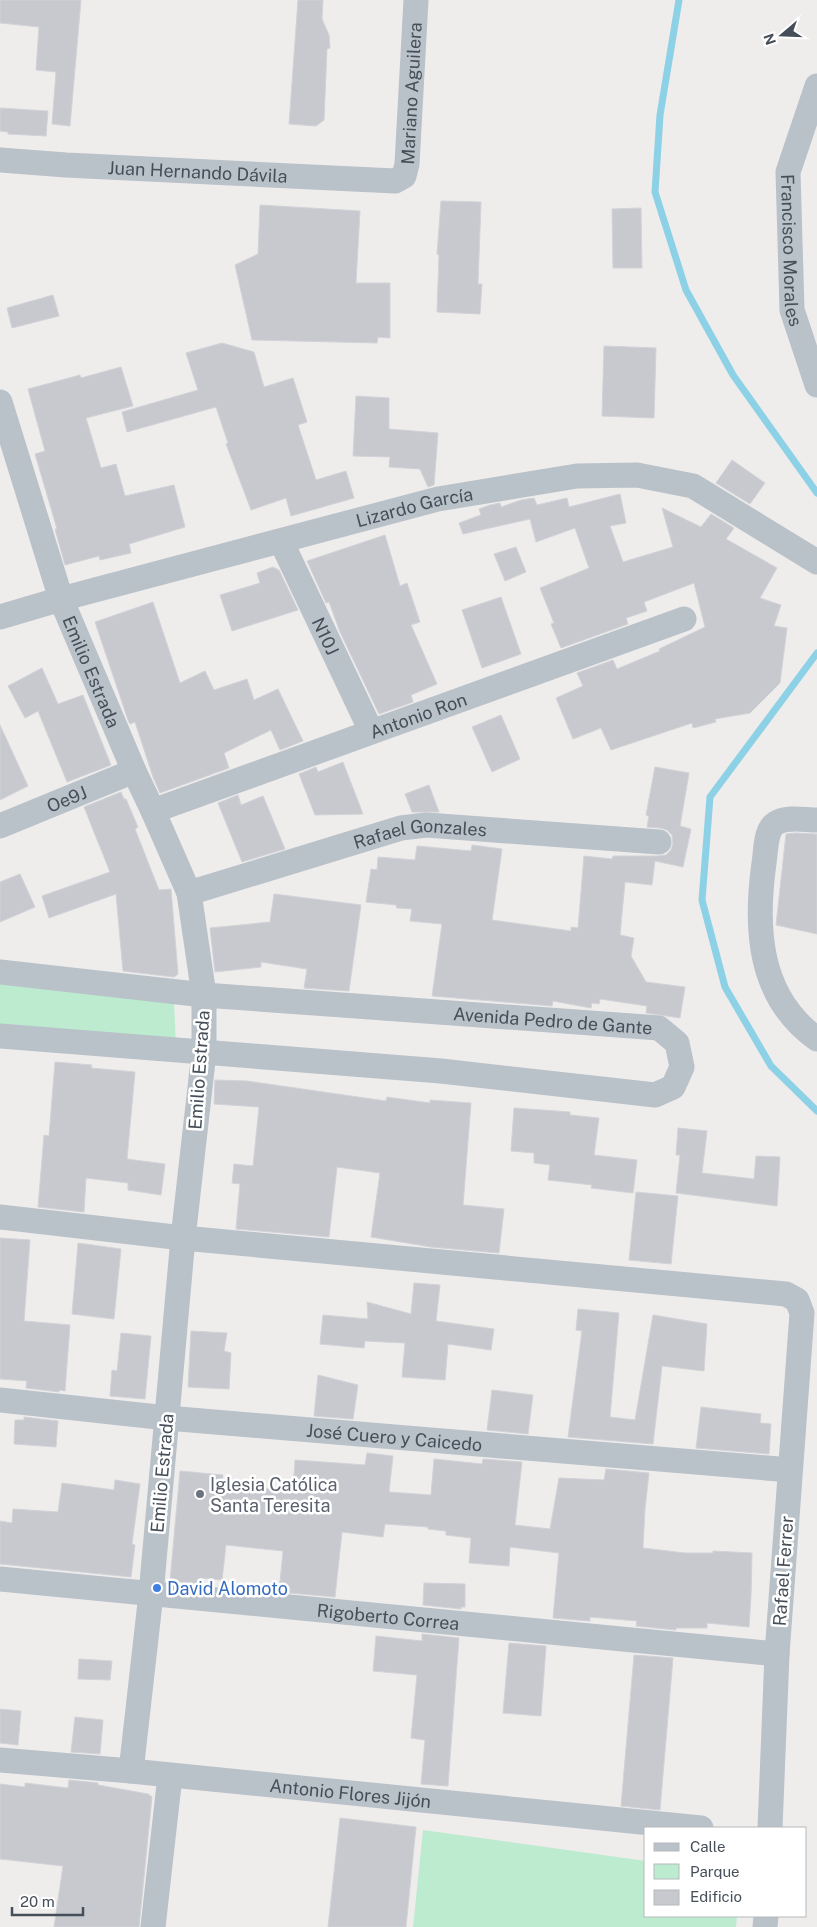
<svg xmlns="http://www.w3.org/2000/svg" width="817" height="1927" font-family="'Public Sans',sans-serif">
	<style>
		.green { fill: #bdebd0 }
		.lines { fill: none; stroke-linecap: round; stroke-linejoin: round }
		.stream { stroke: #8cd1e5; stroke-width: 7 }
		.building { fill: #c7c9cf; stroke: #d1d3d8 }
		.street { stroke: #b9c1c9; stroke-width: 25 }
		.worship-dot { fill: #6b7280; stroke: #fff; stroke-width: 2 }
		.shop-dot { fill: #3f7fe0; stroke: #fff; stroke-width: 2 }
		.labels { text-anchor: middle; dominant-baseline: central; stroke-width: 5; stroke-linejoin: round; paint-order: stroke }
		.street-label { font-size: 18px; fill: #464f59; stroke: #fff }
		.worship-label { font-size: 18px; fill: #5b616d; stroke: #fff; text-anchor: start }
		.shop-label { font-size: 18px; fill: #366cbe; stroke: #fff; text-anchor: start }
	</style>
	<rect width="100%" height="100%" fill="#efecec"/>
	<g class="green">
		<path d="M0,983L174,1002L176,1045L0,1025Z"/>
		<path d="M423,1830L646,1861V1916H737L736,1927H413Z"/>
	</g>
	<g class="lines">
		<g class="stream">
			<path d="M679,0L660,115L655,192L686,290L733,375L817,493"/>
			<path d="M817,653L710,797L702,900L725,987L771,1066L817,1111"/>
		</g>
	</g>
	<g class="building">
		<path d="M0,0H81L70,126L52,124L56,72L36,70L39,27L0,23Z"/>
		<path d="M298,0H323L322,19L329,35L330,48L327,49L324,120L316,126L289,124Z"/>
		<path d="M0,108L48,111L46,136L8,134V132L0,131Z"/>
		<path d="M441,201L481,202L478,284H482L480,314L437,312L439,255L437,254Z"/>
		<path d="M260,205L360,211L356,283H390V338L378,337L377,343L252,340L235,265L258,254Z"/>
		<path d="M641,208L642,268H613L612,209Z"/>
		<path d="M53,295L59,316L12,328L7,308Z"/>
		<path d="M222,343L254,352L264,387L293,378L307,422L298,425L316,480L346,471L354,498L291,516L286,498L251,510L226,444L228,443L216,407L127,432L122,412L198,390L186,353Z"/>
		<path d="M604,346L656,348L654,418L602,416Z"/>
		<path d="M121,367L133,406L86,418L101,468L116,464L125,496L174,485L185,527L129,544L131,553L100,560L99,556L65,565L55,529H57L35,454L45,451L28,389L80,375L81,378Z"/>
		<path d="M356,396L389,398V429L438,433L434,485L428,487L420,469L389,467L390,457L353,456Z"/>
		<path d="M732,460L765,483L750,504L716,483Z"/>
		<path d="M620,494L626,523L610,526L623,562L673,547L662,508L701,527L711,514L734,528L726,539L777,568L760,598L781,605L774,626L787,628L780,683L750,713L715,719L716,722L693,728L692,723L611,750L601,728L573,739L556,698L583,686L577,673L613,660L617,669L660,651L659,649L705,627L694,583L644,602L647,611L626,618L628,624L561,648L551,624L554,623L540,588L589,568L575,528L536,542L530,519L463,534L459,523L481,515L479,509L490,505L500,503L501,507L521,500L534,498L537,505L567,498L569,507Z"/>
		<path d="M385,535L400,586L407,583L420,622L411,625L437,684L411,695L413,702L379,714L340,632L329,602L326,603L307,561Z"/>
		<path d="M516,547L526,572L505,581L494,554Z"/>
		<path d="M273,567L279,570L298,610L232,631L220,595L260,583L257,573Z"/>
		<path d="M501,597L521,654L482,668L462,610Z"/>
		<path d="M153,602L180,683L205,671L214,690L247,679L254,700L278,689L303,741L280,750L271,730L224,753L229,768L160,793L153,777L135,722L130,724L128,720L95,622Z"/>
		<path d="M42,668L58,704L83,695L111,765L67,782L38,711L25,718L8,686Z"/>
		<path d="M501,715L520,759L492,772L472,727Z"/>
		<path d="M0,725L28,786L0,800Z"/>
		<path d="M343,762L363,814L315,815L299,774L316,767L318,772Z"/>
		<path d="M655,767L689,773L680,826L691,829L683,867L655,861L652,885L625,882L620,935L634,938L631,956L646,982L685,987L680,1018L646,1013L647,1006L600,999L599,1004L592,1003L591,1008L553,1001L552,1006L432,996L442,924L410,921L412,909L397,908L396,905L366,902L371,869L377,870L378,857L415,860L417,846L471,851L472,845L502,849L492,920L571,931V927L578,928L584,856L612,859L613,856H658L666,855L671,850L673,843L672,835L667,830L660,828L647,827L649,816L646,815Z"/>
		<path d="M429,785L439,812H412L405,794Z"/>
		<path d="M121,792L124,799H126L138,827L135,829L159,890L171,889L178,974L174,977L123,971L116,894L49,918L42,896L110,872L84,807Z"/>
		<path d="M238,795L241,805L263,796L285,849L242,862L218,803Z"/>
		<path d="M796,833L817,834V934L776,925L786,834Z"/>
		<path d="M20,874L35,907L0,922V882Z"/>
		<path d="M274,894L361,905L349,991L304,988L307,969L261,962V967L215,972L210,928L270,922Z"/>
		<path d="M55,1062L92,1065L91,1068L135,1072L127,1159L165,1164L161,1195L128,1190V1183L86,1178L84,1212L38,1207L44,1135L49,1136Z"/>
		<path d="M215,1080L247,1081L386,1101L387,1097L430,1103V1100L471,1103L463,1205L504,1209L499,1253L431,1247L371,1237L380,1173L337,1167L329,1237L236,1229L240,1184L232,1183L234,1164L253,1166L259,1107L214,1104Z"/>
		<path d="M514,1108L570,1112V1115L599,1118L594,1155L637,1160L633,1193L591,1188L592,1185L548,1180L550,1165L534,1163V1153L511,1151Z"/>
		<path d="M678,1128L707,1131L702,1173L754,1179L756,1156L780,1157L777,1206L676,1193L680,1155H676Z"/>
		<path d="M636,1192L678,1196L671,1264L629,1260Z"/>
		<path d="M0,1238L30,1240L24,1321L70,1325L65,1391L59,1390V1392L26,1388L27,1381L0,1379Z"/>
		<path d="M78,1243L121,1249L114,1319L72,1314Z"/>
		<path d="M414,1283L440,1285L436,1321L494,1329L491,1350L448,1344L445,1380L402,1377L405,1343L365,1341L364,1348L320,1344L323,1315L368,1319L367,1302L411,1314Z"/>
		<path d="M578,1309L619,1313L610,1417L635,1420L653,1315L707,1324L704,1371L662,1366L653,1444L568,1437L582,1331L576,1330Z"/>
		<path d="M191,1331L227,1333L224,1351L231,1353L229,1389L188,1387Z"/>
		<path d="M121,1333L151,1336L145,1399L110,1396L112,1370L117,1371Z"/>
		<path d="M318,1375L358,1385L353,1419L314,1416Z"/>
		<path d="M492,1390L533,1395L528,1434L487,1430Z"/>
		<path d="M701,1407L761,1414L760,1423L771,1424L769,1454L696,1448Z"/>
		<path d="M24,1417L58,1421L56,1447L14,1444L15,1420H24Z"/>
		<path d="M367,1453L393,1456L389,1492L431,1495L434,1459L482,1464L483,1459L522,1462L515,1525L550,1529L559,1478L604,1480L606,1469L649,1473L645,1509L643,1548L685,1553H713V1551L752,1553L751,1596L749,1627L707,1623V1628H676V1630L636,1626L637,1621L590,1617V1621L553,1618L559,1553L510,1547L509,1566L469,1563L471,1538L446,1535V1531L428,1529V1527L385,1524L383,1537L342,1532L335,1597L279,1592L283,1551L226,1545L222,1580L200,1578L199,1584L170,1581L180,1471L223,1475L222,1484L293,1491L295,1460L365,1465Z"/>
		<path d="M115,1480L140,1484L132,1544L135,1545L131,1577L0,1564V1521L12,1523L13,1509L58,1512L62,1483L114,1490Z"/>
		<path d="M424,1583L465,1584V1607H461V1609L423,1605Z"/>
		<path d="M422,1634L459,1638L448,1786L421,1784L425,1740L411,1738L417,1675L373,1671L376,1636L422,1641Z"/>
		<path d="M509,1643L546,1646L541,1716L503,1713Z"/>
		<path d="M634,1655L673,1658L660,1810L621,1806Z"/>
		<path d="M79,1659L112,1661L110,1680L78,1679Z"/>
		<path d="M0,1709L21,1711L18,1745L0,1743Z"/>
		<path d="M75,1717L103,1720L100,1754L71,1752Z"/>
		<path d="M69,1780L98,1783V1785L148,1794L152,1797L139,1927H54L63,1866L0,1859V1784L25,1787V1783L68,1788Z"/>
		<path d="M340,1818L416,1827L406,1927H328Z"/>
	</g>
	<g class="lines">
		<g class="street">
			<path id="s1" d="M817,86L788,172L792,310L817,385"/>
			<path id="s2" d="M0,160L66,165L395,181L404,176L407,164L416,0"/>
			<path id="s3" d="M0,402L61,599L134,771L153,811L189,893L204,995V1052L183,1238L151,1594L131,1771"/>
			<path id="s4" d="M281,541L371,731"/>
			<path id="s5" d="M0,617L61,599L438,499L577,476L637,475L693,486L817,562"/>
			<path id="s6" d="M153,811L684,619"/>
			<path d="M817,820C804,820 788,816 776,823C765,830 766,851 764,863C755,928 758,997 817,1039"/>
			<path id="s7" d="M0,826L134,771"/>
			<path id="s8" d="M189,893L401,828L426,825L659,842"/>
			<path id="s9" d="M0,972L204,995L659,1028L677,1043L682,1067L673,1087L655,1095L441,1071L0,1036"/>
			<path d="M0,1217L183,1238L786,1294L797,1300L802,1313L777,1654L770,1828"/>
			<path id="s10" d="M0,1400L167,1418L790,1470"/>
			<path id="s11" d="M0,1579L777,1654"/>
			<path id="s12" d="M0,1760L131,1771L701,1828"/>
			<path d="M153,1927L170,1776"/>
			<path d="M765,1927L766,1916"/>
		</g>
	</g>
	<circle class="worship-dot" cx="200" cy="1494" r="5"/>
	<circle class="shop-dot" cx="157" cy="1588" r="5"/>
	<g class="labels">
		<g class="street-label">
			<text stroke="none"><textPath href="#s2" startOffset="489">Mariano Aguilera</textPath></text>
			<text stroke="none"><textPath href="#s2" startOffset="198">Juan Hernando Dávila</textPath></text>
			<text stroke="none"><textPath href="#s1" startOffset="169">Francisco Morales</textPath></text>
			<text stroke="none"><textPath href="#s5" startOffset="429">Lizardo García</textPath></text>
			<text stroke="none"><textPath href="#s4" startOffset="105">N10J</textPath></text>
			<text stroke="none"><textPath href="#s3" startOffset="285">Emilio Estrada</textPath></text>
			<text stroke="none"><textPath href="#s6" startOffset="282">Antonio Ron</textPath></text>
			<text stroke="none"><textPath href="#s7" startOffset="72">Oe9J</textPath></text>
			<text stroke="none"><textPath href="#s8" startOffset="240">Rafael Gonzales</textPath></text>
			<text stroke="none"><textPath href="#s9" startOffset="555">Avenida Pedro de Gante</textPath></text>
			<text transform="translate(199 1070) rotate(-86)">Emilio Estrada</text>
			<text stroke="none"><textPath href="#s10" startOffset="396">José Cuero y Caicedo</textPath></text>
			<text transform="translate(162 1473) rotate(-85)">Emilio Estrada</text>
			<text transform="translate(783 1571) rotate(-86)">Rafael Ferrer</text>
			<text stroke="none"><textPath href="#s11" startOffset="390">Rigoberto Correa</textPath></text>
			<text stroke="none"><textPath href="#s12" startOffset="352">Antonio Flores Jijón</textPath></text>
		</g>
		<g class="worship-label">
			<text x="210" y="1484">Iglesia Católica<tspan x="210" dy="21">Santa Teresita</tspan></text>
		</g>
		<g class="shop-label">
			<text x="167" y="1588">David Alomoto</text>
		</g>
	</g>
	<rect x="644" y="1827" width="162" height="90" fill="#ffffff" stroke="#b5b9bd"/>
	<rect x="654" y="1843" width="25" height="8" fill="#b9c1c9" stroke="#b5b9bd"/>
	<text x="690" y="1852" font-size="15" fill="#464f59">Calle</text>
	<rect x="654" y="1864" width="25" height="15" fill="#bdebd0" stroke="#b5b9bd"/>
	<text x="690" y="1877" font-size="15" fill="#464f59">Parque</text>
	<rect x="654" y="1890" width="25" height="15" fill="#c7c9cf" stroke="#b5b9bd"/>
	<text x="690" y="1902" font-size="15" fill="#464f59">Edificio</text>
	<g transform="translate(782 35) rotate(251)" stroke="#ffffff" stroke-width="4" paint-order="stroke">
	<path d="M0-4L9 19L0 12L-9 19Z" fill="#464f59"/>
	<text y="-8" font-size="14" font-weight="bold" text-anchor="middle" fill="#464f59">N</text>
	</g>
	<path d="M12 1907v8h71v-8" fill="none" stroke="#464f59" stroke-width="2.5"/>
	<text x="20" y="1907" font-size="15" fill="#464f59" stroke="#ffffff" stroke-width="4" paint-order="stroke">20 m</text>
</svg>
